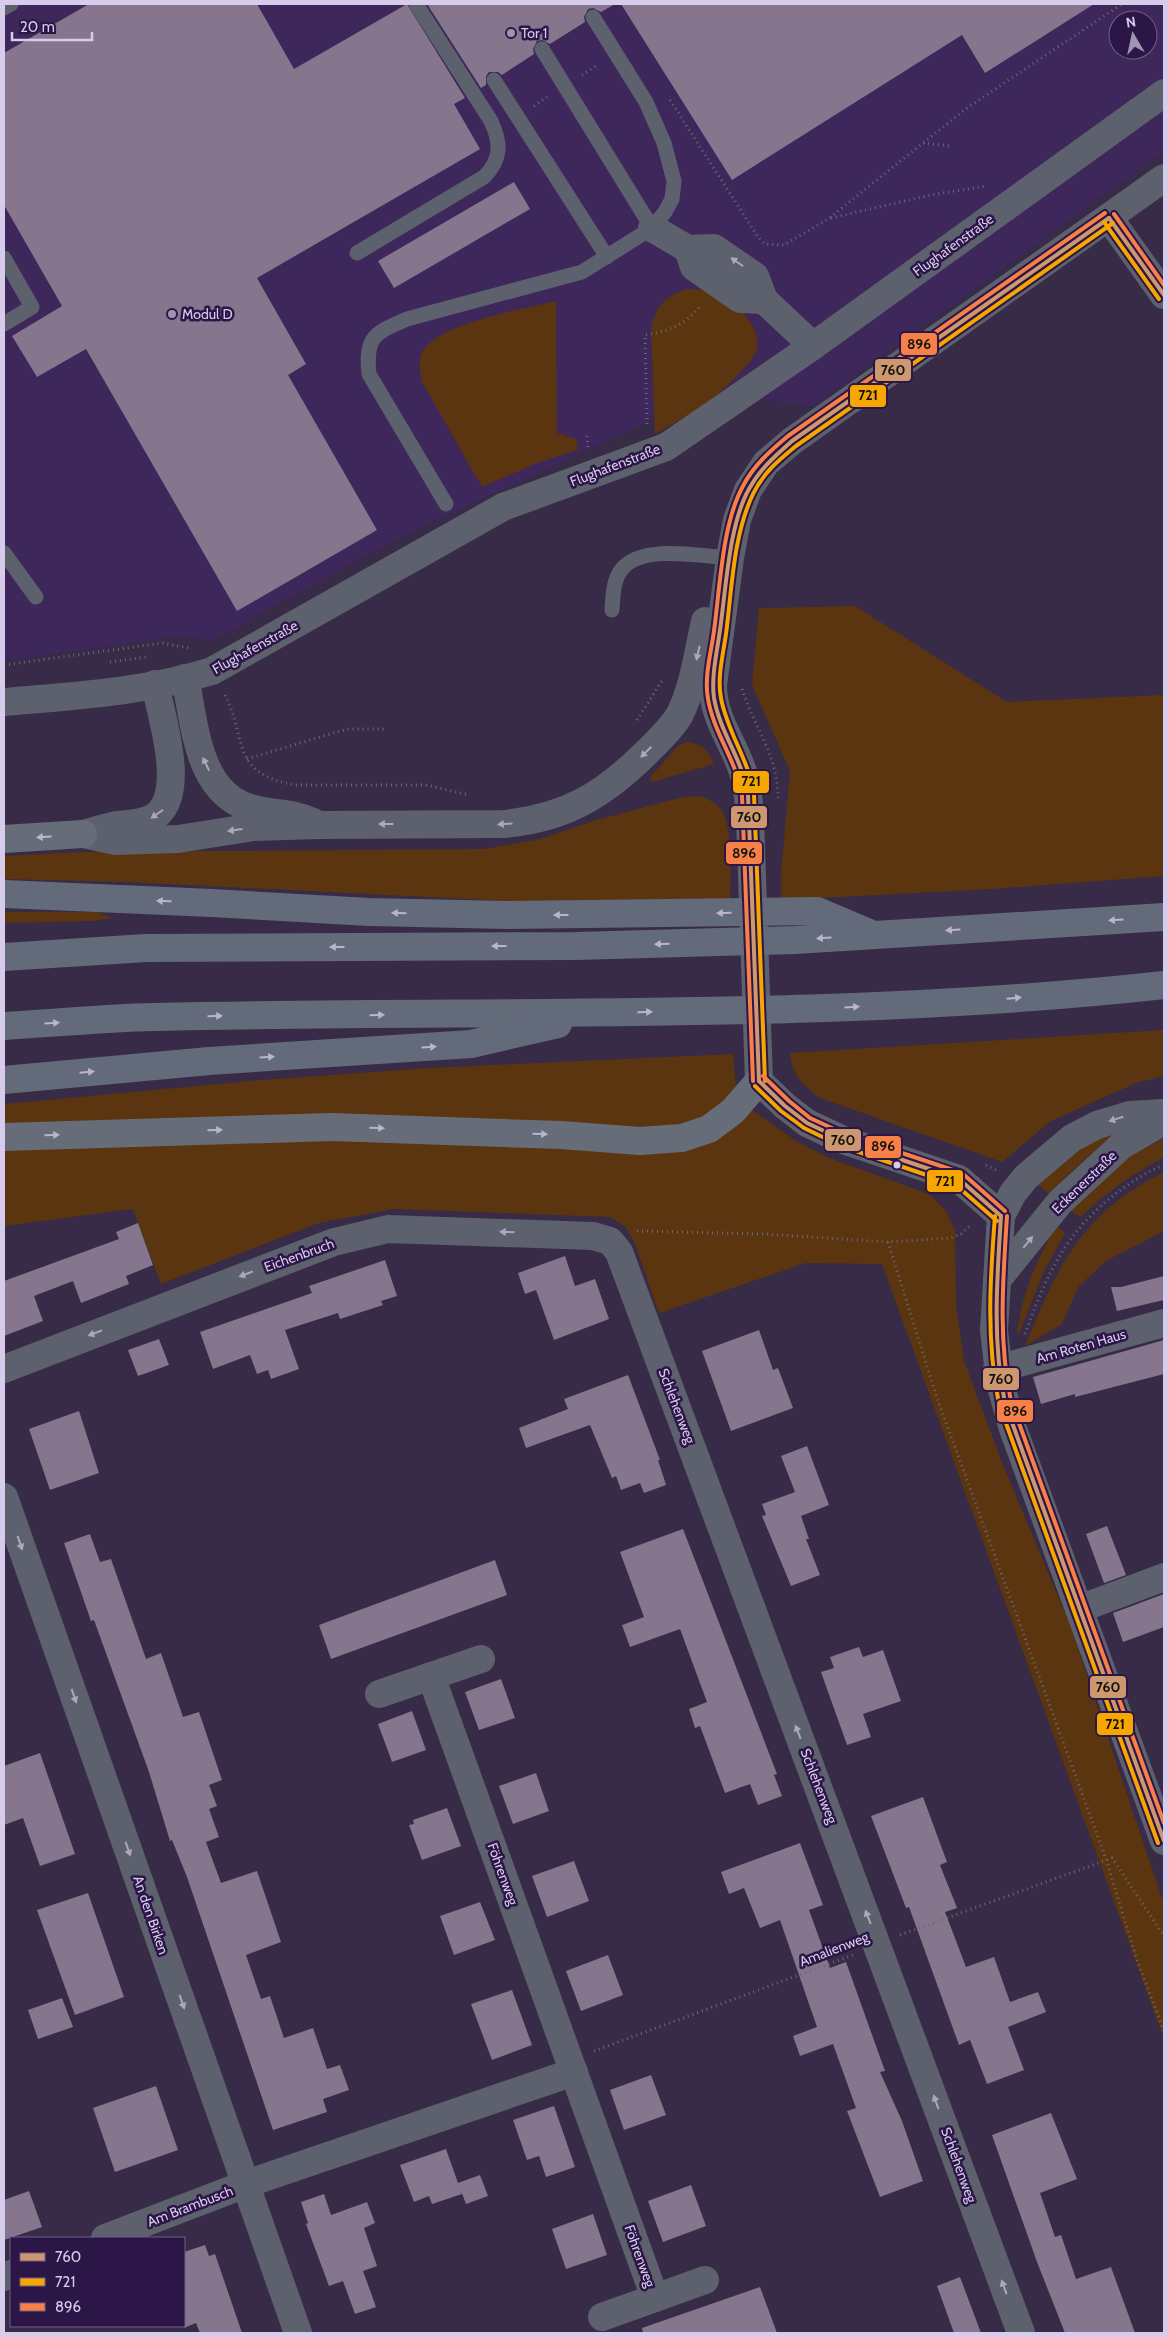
<svg xmlns="http://www.w3.org/2000/svg" width="1168" height="2337" font-family="Cabin,sans-serif">
	<style>
		.built { fill: #3e275b; fill-rule: evenodd }
		.green { fill: #5a3510 }
		.building { fill: #85768d }
		.lines { fill: none; stroke-linecap: round; stroke-linejoin: round }
		.path { stroke: #696a77; stroke-width: 3; stroke-dasharray: 1 4; stroke-linecap: butt }
		.service { stroke: #5c616d; stroke-width: 15 }
		.minor { stroke: #5c616d; stroke-width: 28 }
		.tertiary { stroke: #5c616d; stroke-width: 28 }
		.primary { stroke: #666d79; stroke-width: 28 }
		.motorway { stroke: #636a79; stroke-width: 28 }
		.bus-1-casing { stroke: #2c1647; stroke-width: 8 }
		.bus-2-casing { stroke: #2c1647; stroke-width: 8 }
		.bus-3-casing { stroke: #2c1647; stroke-width: 8 }
		.bus-1 { stroke: #cd976f; stroke-width: 4 }
		.bus-2 { stroke: #f7a600; stroke-width: 4 }
		.bus-3 { stroke: #f78048; stroke-width: 4 }
		.oneway { fill: #aca7bf }
		.oneway2 { fill: #bbb4ce }
		.oneway3 { fill: #bab4ce }
		.poi-dot { fill: #9f94b2; stroke: #2c1647; stroke-width: 2 }
		.bus-dot { fill: #d7cceb; stroke: #2c1647; stroke-width: 2 }
		.labels { text-anchor: middle; dominant-baseline: central; stroke-width: 5; stroke-linejoin: round; paint-order: stroke }
		.poi-label { font-size: 14px; fill: #d7cceb; stroke: #2c1647; text-anchor: start }
		.street-label { font-size: 14px; fill: #d7cceb; stroke: #2c1647 }
		.line-badge { stroke: #2c1647; stroke-width: 2 }
		.pale-badge-label { font-size: 14px; text-anchor: middle; font-weight: bold; fill: #111 }
	</style>
	<rect width="100%" height="100%" fill="#372b47"/>
	<path class="built" d="M4,4H1164V151L812,407L712,392L400,537L213,640L174,636L14,660L4,659ZM1118,20H1148V50H1118Z"/>
	<g class="green">
		<path d="M687,289C710,288 726,297 742,312C751,321 760,336 757,349C755,356 749,363 744,368C719,398 689,415 655,434L651,328C656,306 665,296 687,289Z"/>
		<path d="M556,301L557,433L576,439L578,450L537,463L482,487L422,382C420,373 418,364 421,355C432,324 525,309 556,301Z"/>
		<path d="M855,606L1007,702L1164,695V876L992,889L781,900V874L790,771L752,685L759,608Z"/>
		<path d="M686,742C701,743 709,750 714,764L652,782L650,779L652,775L678,746Z"/>
		<path d="M700,796C708,799 714,802 720,808C734,826 730,878 730,901L608,904L508,901L128,882L4,879V856L81,852L484,849L541,839L593,821L683,797Z"/>
		<path d="M4,912H97L112,918L93,921L4,923Z"/>
		<path d="M1164,1030V1076L1136,1083L1051,1121L1002,1162L820,1098C803,1086 792,1074 790,1053Z"/>
		<path d="M733,1054L736,1089L752,1110L796,1141L829,1158L929,1194L946,1211L955,1230L956,1304L964,1361L1003,1465L1070,1625L1164,1904V2039L882,1264L806,1263L659,1313L635,1244L626,1227L610,1217L393,1209L319,1223L161,1284L133,1209L4,1226V1104L261,1080L428,1068Z"/>
		<path d="M1114,1134L1066,1176L1051,1195L1037,1184C1057,1168 1088,1136 1114,1134Z"/>
		<path d="M1163,1139L1164,1157C1133,1174 1106,1192 1081,1217L1068,1209L1126,1158Z"/>
		<path d="M1164,1172V1231L1106,1261L1078,1287L1062,1324L1025,1346C1058,1265 1082,1213 1164,1172Z"/>
		<path d="M1056,1225L1065,1233L1043,1273L1019,1334L1017,1333C1022,1293 1037,1260 1056,1225Z"/>
	</g>
	<g class="building">
		<path d="M89,4H257L294,69L407,4L465,98L454,104L480,149L257,278L306,364L288,375L377,530L237,611L86,349L37,377L12,336L62,306L4,205V53Z"/>
		<path d="M427,4H615L601,12L593,8L588,9L584,17L585,22L550,44L542,40L537,41L533,49L534,54L502,75L498,72H489L486,76V85L481,88Z"/>
		<path d="M621,4H1094L985,73L962,35L732,180Z"/>
		<path d="M514,182L530,209L394,288L378,261Z"/>
		<path d="M138,1223L153,1265L126,1276L129,1284L81,1303L73,1281L34,1296L43,1321L4,1336V1281L119,1239L116,1232Z"/>
		<path d="M565,1256L575,1286L595,1279L609,1319L554,1340L536,1290L525,1294L518,1273Z"/>
		<path d="M385,1260L397,1296L381,1301L383,1305L340,1319L338,1313L285,1330L299,1369L271,1379L268,1370L257,1374L250,1355L213,1369L200,1332L312,1293L309,1286Z"/>
		<path d="M1164,1276V1300L1117,1311L1111,1287H1121Z"/>
		<path d="M759,1330L773,1370L778,1368L793,1408L731,1431L702,1351Z"/>
		<path d="M159,1339L169,1365L138,1376L128,1350Z"/>
		<path d="M1164,1340V1374L1075,1397V1394L1041,1404L1033,1377Z"/>
		<path d="M628,1375L660,1460H658L666,1485L644,1493L640,1483L621,1490L616,1476L612,1478L590,1425L526,1448L519,1428L568,1409L564,1399Z"/>
		<path d="M79,1411L99,1473L50,1490L29,1429Z"/>
		<path d="M807,1446L829,1505L801,1516L809,1539H806L820,1575L791,1586L762,1516L766,1515L762,1504L795,1492L781,1456Z"/>
		<path d="M1107,1526L1126,1575L1104,1583L1086,1534Z"/>
		<path d="M683,1529L777,1774L774,1775L782,1796L758,1805L750,1784L725,1793L700,1726L695,1728L689,1709L707,1702L680,1629L630,1647L622,1625L644,1617L620,1552Z"/>
		<path d="M90,1534L100,1562L111,1559L146,1659L161,1653L183,1717L199,1712L222,1780L209,1785L217,1806L209,1809L219,1837L206,1842L221,1883L257,1871L281,1942L246,1955L261,1999L270,1996L284,2038L313,2028L327,2069L340,2065L349,2090L323,2099L327,2112L273,2130L187,1877L172,1840L170,1841L149,1772L94,1620L91,1621L64,1543Z"/>
		<path d="M495,1560L507,1595L331,1659L319,1625Z"/>
		<path d="M1164,1594V1627L1123,1642L1113,1613Z"/>
		<path d="M859,1647L863,1657L883,1650L901,1701L863,1714L871,1737L847,1745L821,1672L834,1668L830,1657Z"/>
		<path d="M501,1679L515,1718L479,1730L465,1692Z"/>
		<path d="M412,1711L426,1750L392,1762L378,1724Z"/>
		<path d="M40,1753L75,1854L40,1866L23,1818L4,1825V1766Z"/>
		<path d="M536,1773L549,1811L513,1824L499,1786Z"/>
		<path d="M923,1797L947,1862L940,1865L957,1908L945,1912L966,1967L994,1957L1010,2002L1038,1992L1046,2012L1008,2027L1024,2070L987,2084L970,2040L959,2045L909,1907L906,1908L871,1816Z"/>
		<path d="M447,1808L461,1846L422,1860L409,1825L414,1824L413,1820Z"/>
		<path d="M800,1843L823,1905L809,1910L830,1968L846,1962L885,2071L880,2072L902,2121L923,2181L880,2197L847,2111L856,2108L833,2044L800,2056L793,2036L817,2027L780,1920L760,1928L744,1888L729,1894L721,1872Z"/>
		<path d="M574,1861L589,1901L547,1917L532,1876Z"/>
		<path d="M88,1893L124,1997L75,2015L37,1910Z"/>
		<path d="M480,1902L495,1940L454,1955L440,1916Z"/>
		<path d="M608,1955L623,1995L581,2011L566,1971Z"/>
		<path d="M512,1990L532,2045L492,2060L471,2004Z"/>
		<path d="M62,1998L73,2027L38,2039L28,2010Z"/>
		<path d="M651,2075L666,2115L624,2130L610,2090Z"/>
		<path d="M156,2086L178,2150L115,2172L93,2108Z"/>
		<path d="M554,2106L575,2167L546,2177L539,2156L527,2160L513,2120Z"/>
		<path d="M1051,2113L1077,2179L1040,2193L1055,2237L1061,2235L1076,2279L1111,2267L1135,2333H1065L1037,2262L992,2135Z"/>
		<path d="M446,2149L458,2183L480,2175L488,2196L466,2204L460,2188L462,2194L432,2204L429,2196L414,2202L400,2165Z"/>
		<path d="M691,2185L706,2226L663,2242L648,2201Z"/>
		<path d="M29,2191L42,2227L4,2240V2200Z"/>
		<path d="M324,2194L331,2215L367,2202L375,2223L364,2228L377,2266L363,2271L376,2307L355,2314L343,2281L329,2286L306,2224L308,2223L301,2202Z"/>
		<path d="M593,2214L607,2255L566,2269L552,2229Z"/>
		<path d="M205,2245L209,2256L215,2254L242,2333H200L196,2323L184,2328V2252Z"/>
		<path d="M960,2277L981,2333H954L937,2286Z"/>
		<path d="M760,2287L777,2333H643L642,2328Z"/>
	</g>
	<g class="lines">
		<g class="path">
			<path d="M582,75L597,65"/>
			<path d="M670,100L758,237L765,244L784,245L828,219L967,108L1122,4"/>
			<path d="M534,106L547,97"/>
			<path d="M923,143L951,146"/>
			<path d="M831,218L931,195L986,186"/>
			<path d="M647,424L645,335C670,331 685,325 701,305"/>
			<path d="M587,436L588,448"/>
			<path d="M110,662L146,657"/>
			<path d="M4,665L162,643L188,648"/>
			<path d="M742,689C754,726 779,759 778,798"/>
			<path d="M225,695C248,740 229,773 295,785H426L469,795"/>
			<path d="M637,720L663,679"/>
			<path d="M247,759L347,729H384"/>
			<path d="M986,1165L998,1171"/>
			<path d="M637,1231L763,1234L888,1242L950,1238L961,1234L971,1225"/>
			<path d="M888,1242L937,1398L1106,1859L1137,1960L1164,2031"/>
			<path d="M1025,1334C1047,1274 1065,1232 1118,1192C1132,1182 1148,1171 1164,1165"/>
			<path d="M900,1935L1112,1858L1164,1936"/>
			<path d="M594,2051L853,1955"/>
		</g>
		<g class="service">
			<path d="M4,8L11,4"/>
			<path d="M542,49L652,228"/>
			<path d="M494,80L607,257"/>
			<path d="M357,253L484,177C502,159 501,143 491,121L416,4"/>
			<path d="M4,258L32,307L4,324"/>
			<path d="M446,504L369,374C365,336 375,333 407,319L582,272L652,228L665,212L672,199L674,181L664,143L646,102L593,17"/>
			<path d="M4,553L36,597"/>
			<path d="M612,610C613,597 613,579 622,569C642,544 701,556 730,558"/>
		</g>
		<g class="minor">
			<path d="M1109,218L1164,295"/>
			<path d="M652,228L688,249L714,248L755,276L764,300L813,346"/>
			<path d="M688,249L694,267L740,299L764,300"/>
			<path d="M185,678C195,724 197,792 250,808C272,815 290,811 313,822"/>
			<path d="M4,702C73,696 145,692 212,671L503,507L666,447L813,346L1164,93"/>
			<path d="M83,834C94,831 106,827 117,825C130,823 143,824 154,817C188,795 161,716 155,684"/>
			<path d="M4,1369L334,1242L388,1229L593,1236L610,1241L619,1252L1021,2333"/>
			<path d="M997,1369L1164,1323"/>
			<path d="M4,1497L298,2333"/>
			<path d="M1079,1609L1164,1577"/>
			<path d="M431,1676L655,2298"/>
			<path d="M379,1694L481,1659"/>
			<path d="M105,2238L246,2184L574,2072"/>
			<path d="M4,2277L11,2274"/>
			<path d="M602,2317L705,2280"/>
		</g>
		<g class="tertiary">
			<path d="M83,834L116,841L178,839L254,827L319,825L504,824C566,818 604,795 648,751C658,741 673,727 680,714C694,685 698,652 705,621"/>
			<path d="M1164,1113L1130,1115L1097,1125L1072,1138L1026,1177L1013,1193L1001,1216L994,1330L1000,1383L1013,1429L1164,1841"/>
			<path d="M1001,1216L959,1179L843,1140L807,1123L785,1106L759,1081L750,819C749,803 748,787 743,772C733,741 713,719 713,685L730,558L737,520L748,490L766,463L792,441L1164,178"/>
			<path d="M997,1280L1060,1202L1122,1145L1164,1121"/>
		</g>
		<g class="primary">
			<path d="M4,839L83,834"/>
			<path d="M4,1137L332,1127L561,1135L640,1141L682,1138L709,1129L733,1111L759,1081"/>
		</g>
		<g class="motorway">
			<path d="M4,894L212,903L369,912L508,915L817,911L869,933"/>
			<path d="M4,957L146,948L576,946L795,940L1164,917"/>
			<path d="M4,1026C54,1023 105,1018 155,1017C492,1009 829,1022 1164,985"/>
			<path d="M4,1080L209,1061L471,1044L558,1024"/>
		</g>
		<g class="bus-1-casing">
			<g id="bus-1">
				<path d="M1109,218L1164,295"/>
				<path d="M759,1081L748,795C743,760 720,733 714,698C711,677 717,652 720,630C726,589 729,524 749,489C760,469 775,456 792,441L1109,218"/>
				<path d="M759,1081L785,1106L807,1123L843,1140L959,1179L1001,1216"/>
				<path d="M1001,1216C997,1279 992,1341 1005,1403L1164,1841"/>
			</g>
		</g>
		<g class="bus-2-casing">
			<g id="bus-2">
				<path d="M1104,222L1159,299"/>
				<path d="M765,1081L754,794C749,760 727,732 721,698C717,678 723,655 726,634C732,589 733,536 753,494C763,473 779,460 796,446L1113,223"/>
				<path d="M755,1086L781,1111L804,1128L841,1146L956,1185L997,1221"/>
				<path d="M995,1216C990,1279 986,1341 999,1404L1158,1843"/>
			</g>
		</g>
		<g class="bus-3-casing">
			<g id="bus-3">
				<path d="M1114,214L1164,285"/>
				<path d="M763,1076L789,1101L810,1118L845,1134L962,1173L1005,1211"/>
				<path d="M753,1081L742,796C737,761 714,734 708,699C704,677 711,653 714,631C720,588 722,524 743,486C754,465 770,451 788,436L1105,213"/>
				<path d="M1007,1216C1003,1279 998,1340 1011,1401L1164,1823"/>
			</g>
		</g>
		<use href="#bus-1" class="bus-1"/>
		<use href="#bus-2" class="bus-2"/>
		<use href="#bus-3" class="bus-3"/>
	</g>
	<defs><path id="oneway-solid" d="M-6-.8H1V-3.2L6.5 0L1 3.2V.8H-6Z" transform="scale(1.25)"/></defs>
	<g class="oneway">
		<use href="#oneway-solid" transform="translate(737 262) rotate(-145)"/>
		<use href="#oneway-solid" transform="translate(698 653) rotate(103)"/>
		<use href="#oneway-solid" transform="translate(646 752) rotate(135)"/>
		<use href="#oneway-solid" transform="translate(206 764) rotate(-115)"/>
		<use href="#oneway-solid" transform="translate(157 814) rotate(145)"/>
		<use href="#oneway-solid" transform="translate(386 824) rotate(180)"/>
		<use href="#oneway-solid" transform="translate(505 824) rotate(176)"/>
		<use href="#oneway-solid" transform="translate(235 830) rotate(172)"/>
		<use href="#oneway-solid" transform="translate(1116 1119) rotate(163)"/>
		<use href="#oneway-solid" transform="translate(507 1232) rotate(-178)"/>
		<use href="#oneway-solid" transform="translate(1028 1242) rotate(-51)"/>
		<use href="#oneway-solid" transform="translate(246 1274) rotate(159)"/>
		<use href="#oneway-solid" transform="translate(95 1333) rotate(159)"/>
		<use href="#oneway-solid" transform="translate(20 1543) rotate(71)"/>
		<use href="#oneway-solid" transform="translate(74 1696) rotate(71)"/>
		<use href="#oneway-solid" transform="translate(798 1732) rotate(-111)"/>
		<use href="#oneway-solid" transform="translate(128 1849) rotate(71)"/>
		<use href="#oneway-solid" transform="translate(868 1917) rotate(-111)"/>
		<use href="#oneway-solid" transform="translate(182 2002) rotate(71)"/>
		<use href="#oneway-solid" transform="translate(936 2102) rotate(-110)"/>
		<use href="#oneway-solid" transform="translate(1004 2287) rotate(-110)"/>
	</g>
	<g class="oneway2">
		<use href="#oneway-solid" transform="translate(44 837) rotate(177)"/>
		<use href="#oneway-solid" transform="translate(377 1128) rotate(2)"/>
		<use href="#oneway-solid" transform="translate(215 1130) rotate(-2)"/>
		<use href="#oneway-solid" transform="translate(540 1134) rotate(2)"/>
		<use href="#oneway-solid" transform="translate(52 1135) rotate(-2)"/>
	</g>
	<g class="oneway3">
		<use href="#oneway-solid" transform="translate(164 901) rotate(-178)"/>
		<use href="#oneway-solid" transform="translate(399 913) rotate(-179)"/>
		<use href="#oneway-solid" transform="translate(724 913) rotate(179)"/>
		<use href="#oneway-solid" transform="translate(561 915) rotate(180)"/>
		<use href="#oneway-solid" transform="translate(1116 920) rotate(177)"/>
		<use href="#oneway-solid" transform="translate(953 930) rotate(177)"/>
		<use href="#oneway-solid" transform="translate(824 938) rotate(176)"/>
		<use href="#oneway-solid" transform="translate(662 944) rotate(179)"/>
		<use href="#oneway-solid" transform="translate(499 946) rotate(180)"/>
		<use href="#oneway-solid" transform="translate(337 947) rotate(180)"/>
		<use href="#oneway-solid" transform="translate(1014 998) rotate(-5)"/>
		<use href="#oneway-solid" transform="translate(852 1007) rotate(-3)"/>
		<use href="#oneway-solid" transform="translate(645 1012) rotate(-1)"/>
		<use href="#oneway-solid" transform="translate(377 1015) rotate(-1)"/>
		<use href="#oneway-solid" transform="translate(215 1016) rotate(-1)"/>
		<use href="#oneway-solid" transform="translate(52 1023) rotate(-4)"/>
		<use href="#oneway-solid" transform="translate(429 1047) rotate(-4)"/>
		<use href="#oneway-solid" transform="translate(267 1057) rotate(-4)"/>
		<use href="#oneway-solid" transform="translate(87 1072) rotate(-5)"/>
	</g>
	<g class="poi-dot">
		<circle cx="511" cy="33" r="5"/>
		<circle cx="172" cy="314" r="5"/>
	</g>
	<circle class="bus-dot" cx="897" cy="1165" r="4.5"/>
	<g class="labels">
		<g class="poi-label">
			<text x="521" y="33">Tor 1</text>
			<text x="182" y="314">Modul D</text>
		</g>
		<g class="street-label">
			<text transform="translate(953 245) rotate(-36)">Flughafenstraße</text>
			<text transform="translate(615 465) rotate(-21)">Flughafenstraße</text>
			<text transform="translate(255 647) rotate(-29)">Flughafenstraße</text>
			<text transform="translate(1084 1182) rotate(-44)">Eckenerstraße</text>
			<text transform="translate(299 1255) rotate(-20)">Eichenbruch</text>
			<text transform="translate(1081 1346) rotate(-16)">Am Roten Haus</text>
			<text transform="translate(677 1406) rotate(69)">Schlehenweg</text>
			<text transform="translate(819 1786) rotate(69)">Schlehenweg</text>
			<text transform="translate(503 1874) rotate(70)">Föhrenweg</text>
			<text transform="translate(151 1915) rotate(71)">An den Birken</text>
			<text transform="translate(834 1949) rotate(-21)">Amalienweg</text>
			<text transform="translate(959 2165) rotate(70)">Schlehenweg</text>
			<text transform="translate(190 2206) rotate(-21)">Am Brambusch</text>
			<text transform="translate(640 2256) rotate(70)">Föhrenweg</text>
		</g>
	</g>
	<g class="line-badge">
		<rect x="900" y="332" width="38" height="24" rx="5" fill="#f78048"/>
		<rect x="874" y="358" width="38" height="24" rx="5" fill="#cd976f"/>
		<rect x="849" y="384" width="38" height="24" rx="5" fill="#f7a600"/>
		<rect x="732" y="770" width="38" height="24" rx="5" fill="#f7a600"/>
		<rect x="730" y="805" width="38" height="24" rx="5" fill="#cd976f"/>
		<rect x="725" y="841" width="38" height="24" rx="5" fill="#f78048"/>
		<rect x="824" y="1128" width="38" height="24" rx="5" fill="#cd976f"/>
		<rect x="864" y="1135" width="38" height="24" rx="5" fill="#f78048"/>
		<rect x="926" y="1169" width="38" height="24" rx="5" fill="#f7a600"/>
		<rect x="982" y="1367" width="38" height="24" rx="5" fill="#cd976f"/>
		<rect x="996" y="1399" width="38" height="24" rx="5" fill="#f78048"/>
		<rect x="1089" y="1675" width="38" height="24" rx="5" fill="#cd976f"/>
		<rect x="1096" y="1712" width="38" height="24" rx="5" fill="#f7a600"/>
	</g>
	<g class="pale-badge-label">
		<text x="919" y="349">896</text>
		<text x="893" y="375">760</text>
		<text x="868" y="400">721</text>
		<text x="751" y="786">721</text>
		<text x="749" y="822">760</text>
		<text x="744" y="858">896</text>
		<text x="843" y="1145">760</text>
		<text x="883" y="1151">896</text>
		<text x="945" y="1186">721</text>
		<text x="1001" y="1384">760</text>
		<text x="1015" y="1416">896</text>
		<text x="1108" y="1692">760</text>
		<text x="1115" y="1729">721</text>
	</g>
	<rect width="1168" height="2337" fill="none" stroke="#d7cceb" stroke-width="10"/>
	<rect x="10" y="2237" width="175" height="90" fill="#2c1647" stroke="#705f89"/>
	<rect x="20" y="2253" width="25" height="8" fill="#cd976f" stroke="#705f89"/>
	<text x="55" y="2262" font-size="15" fill="#d7cceb">760</text>
	<rect x="20" y="2278" width="25" height="8" fill="#f7a600" stroke="#705f89"/>
	<text x="55" y="2287" font-size="15" fill="#d7cceb">721</text>
	<rect x="20" y="2303" width="25" height="8" fill="#f78048" stroke="#705f89"/>
	<text x="55" y="2312" font-size="15" fill="#d7cceb">896</text>
	<g transform="translate(1133 35) rotate(351)"><circle r="24" fill="#2c1647" stroke="#705f89"/>
	<path d="M0-4L9 19L0 12L-9 19Z" fill="#9f94b2"/>
	<text y="-8" font-size="14" font-weight="bold" text-anchor="middle" fill="#d7cceb">N</text>
	</g>
	<path d="M12 32v8h80v-8" fill="none" stroke="#d7cceb" stroke-width="2.5"/>
	<text x="20" y="32" font-size="15" fill="#d7cceb" stroke="#2c1647" stroke-width="4" paint-order="stroke">20 m</text>
</svg>
